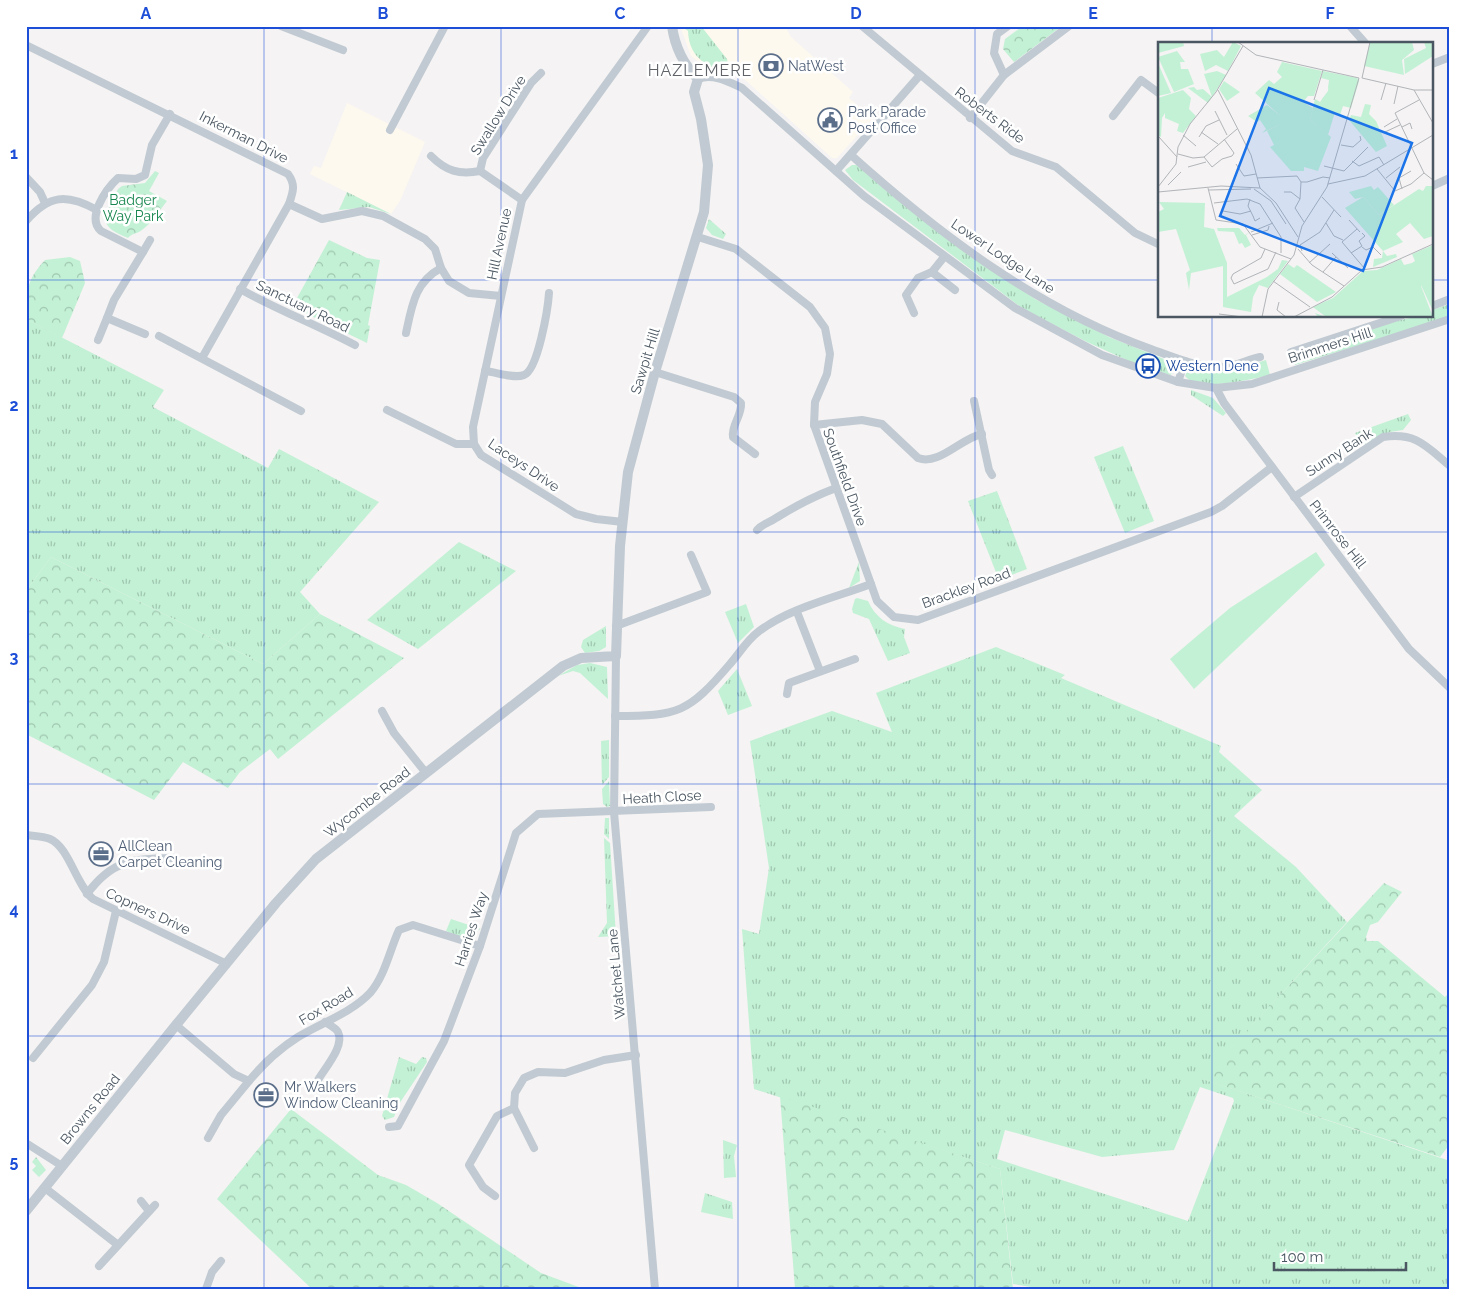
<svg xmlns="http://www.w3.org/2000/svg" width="1476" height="1315" font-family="Raleway,sans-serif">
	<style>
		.commercial { fill: #fdf9ef }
		.grass { fill: url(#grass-tufts); fill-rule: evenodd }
		.forest { fill: url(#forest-crowns) }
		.garden { fill: #c3f1d5 }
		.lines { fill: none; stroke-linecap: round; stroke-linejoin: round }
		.minor { stroke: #c1cad2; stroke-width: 8 }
		.tertiary { stroke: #c1cad2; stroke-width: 10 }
		.grid { fill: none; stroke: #1d4ed8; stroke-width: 1; stroke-opacity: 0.55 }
		.labels { text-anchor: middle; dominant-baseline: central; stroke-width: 5; stroke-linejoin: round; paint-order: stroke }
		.service-label { font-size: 14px; fill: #4e5e75; stroke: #fff; text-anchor: start }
		.street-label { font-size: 14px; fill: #4a5661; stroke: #fff }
		.park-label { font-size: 14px; fill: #17864f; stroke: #fff }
		.transit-label { font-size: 14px; fill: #164399; stroke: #fff; text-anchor: start }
		.quarter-label { font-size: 16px; letter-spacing: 1px; fill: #5f6368; stroke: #fff }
		.inset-road { fill: none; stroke: #b1b4b9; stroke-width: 1 }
		.view { fill: #1a73e8; fill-opacity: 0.15; stroke: #1a73e8; stroke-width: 2.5 }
		.inset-edge { fill: none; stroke: #4a5661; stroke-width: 2.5 }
		.neatline { fill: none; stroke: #1d4ed8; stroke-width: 2 }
		.grid-label { font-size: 16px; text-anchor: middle; font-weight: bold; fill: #1d4ed8 }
	</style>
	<defs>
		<pattern id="grass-tufts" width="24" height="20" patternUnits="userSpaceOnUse" patternTransform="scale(1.25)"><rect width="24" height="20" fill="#c3f1d5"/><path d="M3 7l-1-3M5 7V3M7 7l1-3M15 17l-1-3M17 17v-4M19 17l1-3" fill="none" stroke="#a0c6b0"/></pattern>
		<pattern id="forest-crowns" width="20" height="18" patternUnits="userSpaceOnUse" patternTransform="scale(1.25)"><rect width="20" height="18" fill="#c3f1d5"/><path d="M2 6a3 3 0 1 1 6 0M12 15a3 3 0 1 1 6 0" fill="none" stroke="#a0c6b0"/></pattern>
	</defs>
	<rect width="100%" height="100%" fill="#f5f3f3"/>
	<g class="commercial">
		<path d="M680,26H785L791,37L853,92L849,98L873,118L837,158H832L743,78L707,68L691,56Z"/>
		<path d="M347,103L425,142L400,201L391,214L310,174L314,166L321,168Z"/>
	</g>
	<g class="grass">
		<path d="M681,26H701L727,59L729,68L735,78C711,67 689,61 688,31Z"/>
		<path d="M852,165H857L937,229L1035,299L1109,337L1164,359L1174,367L1173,373L1170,375L1131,362L1087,342L1022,308L853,180L845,170Z"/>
		<path d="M347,192L391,214L369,207L339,210Z"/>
		<path d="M709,219L726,234L723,239L712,235L706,228Z"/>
		<path d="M1450,304V317L1295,365L1293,360C1335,344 1388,316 1432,316V310Z"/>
		<path d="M26,319L164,390L153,407L268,468L279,449L379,502L300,592L320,614L263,664L51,557L26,591Z"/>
		<path d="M1266,360L1270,375C1253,379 1196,393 1185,376L1188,370L1228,372Z"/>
		<path d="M1191,390L1213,398L1226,413L1223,416L1191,395Z"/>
		<path d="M1408,414L1411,420L1403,430L1390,432L1363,445L1355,433Z"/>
		<path d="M1123,446L1154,521L1125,533L1094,457Z"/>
		<path d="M997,491L1027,569L999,580L968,501Z"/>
		<path d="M459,542L516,571L418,649L367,620Z"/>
		<path d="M859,562L860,581L849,588Z"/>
		<path d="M857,598L868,601C875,617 888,626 905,629L904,637L910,653L888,661L869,619L853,613L852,609L855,599Z"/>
		<path d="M746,604L754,627L738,643L725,612Z"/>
		<path d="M606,626V647L599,651L585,653L581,647L583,640Z"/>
		<path d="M996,647L1065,675L1061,678L1221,746L1219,752L1262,790L1234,816L1296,867L1347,922L1203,1079L1450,1161V1289H1043L1013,1284L1000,1169L754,1089L742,929L759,934L769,868L750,741L832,711L892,732L876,693ZM1200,1087L1233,1098L1234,1101L1188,1221L997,1159L1005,1130L1102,1157L1174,1150Z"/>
		<path d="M590,663L607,667L608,699L580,673L573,671L558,676L577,665Z"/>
		<path d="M737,669L752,706L728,715L718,691Z"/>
		<path d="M609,740V777L602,785L601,741Z"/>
		<path d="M609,781L610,806L607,807L603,804L602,789Z"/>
		<path d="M605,818H609V839L604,834Z"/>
		<path d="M604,838L610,843L616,936L598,937L607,923Z"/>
		<path d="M451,919L481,929L461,937L446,931Z"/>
		<path d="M399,1057L416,1064L422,1057L426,1058L427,1062L399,1104L394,1117L385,1120L382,1116Z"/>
		<path d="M723,1140L737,1145L734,1156L736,1177L724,1178Z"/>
		<path d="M36,1157L46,1170L39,1177L32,1170L36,1166L32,1162Z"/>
		<path d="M705,1193L732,1202L733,1219L701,1212Z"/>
	</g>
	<g class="forest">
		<path d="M1023,26H1062L1014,62L1003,49L1005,39Z"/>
		<path d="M155,171L159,173L149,191L167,201C159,211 153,222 142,230C137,234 132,233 128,238C117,233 104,229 105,215L118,189L122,186L145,183Z"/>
		<path d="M329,240L367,258L380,260L368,325L370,326L367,343L301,311L291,309Z"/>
		<path d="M70,257L80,261L85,283L62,338L26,319C26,293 26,280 45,260Z"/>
		<path d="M51,557L263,664L320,614L404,658L278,759L270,749L240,772L228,788L183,762L154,800L26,734V591Z"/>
		<path d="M1384,883L1402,892L1378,922L1370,925L1366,937L1367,941H1378L1445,997L1450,992V1144L1440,1157L1202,1079Z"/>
		<path d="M780,1096L1000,1169L1013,1289H795Z"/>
		<path d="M291,1109L378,1175L406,1185L437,1203L541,1273L584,1289H312L217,1199Z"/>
	</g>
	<path class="garden" d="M1316,552L1325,565L1194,689L1170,659L1230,608Z"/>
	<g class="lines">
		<g class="minor">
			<path d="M281,26L343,50"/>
			<path d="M862,26L1012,151L1056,167L1135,233L1160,245"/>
			<path d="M1350,26L1366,44"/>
			<path d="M26,45L288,174C296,185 293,192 289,204L202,358"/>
			<path d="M1432,64L1450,57"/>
			<path d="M1004,75L994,53L997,34L1008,26"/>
			<path d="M698,79C713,73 729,82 742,88L864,196L1015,308L1102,355L1178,382L1216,388L1252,384L1450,319"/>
			<path d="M1113,116L1141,80L1160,94"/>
			<path d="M970,118L1004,75L1069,26"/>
			<path d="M390,130L445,26"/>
			<path d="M851,155C939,234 1038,309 1151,349C1173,357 1196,367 1220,367C1235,367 1246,360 1260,357"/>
			<path d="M431,156C446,171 459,175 480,171L522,200"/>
			<path d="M480,171L483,158L531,83L541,73"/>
			<path d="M836,171L920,75"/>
			<path d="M26,177L40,192L45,203"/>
			<path d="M1432,186L1450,178"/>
			<path d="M289,204L322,219L362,211L383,216L425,239L435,249L441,268L449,281L469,293L501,296"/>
			<path d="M26,221C49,195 66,193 97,210"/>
			<path d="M698,237L736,249L810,307L825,328L830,354L827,374L815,402L814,425L871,584"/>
			<path d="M143,252L150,240"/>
			<path d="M932,272L955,290"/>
			<path d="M240,289C278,310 317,325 355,345"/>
			<path d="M1432,306L1450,299"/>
			<path d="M914,313L906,295L918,278L932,272L944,257"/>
			<path d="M406,333C412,305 415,282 441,268"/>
			<path d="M145,334L107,318L114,300L143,252L101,231C86,218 106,189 118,178L136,179L145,175L152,145L170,114"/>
			<path d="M159,336L301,411"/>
			<path d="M98,340L107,318"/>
			<path d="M1291,352L1401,316"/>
			<path d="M485,371C496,372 514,379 524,375C538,370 548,308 549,293"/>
			<path d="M655,372L734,397L741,403C742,416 731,425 733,437L755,454"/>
			<path d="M1178,382L1185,361"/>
			<path d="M1216,388L1224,403L1409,649L1450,688"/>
			<path d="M974,401L989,470L992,475"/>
			<path d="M387,410L456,444H474L481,455L576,514L596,519L623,522"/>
			<path d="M814,425L862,420L882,424L918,458C939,466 961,438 982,434"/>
			<path d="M474,444L473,427L522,200L648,26"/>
			<path d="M1294,497L1383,437C1416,432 1426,446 1450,466"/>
			<path d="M757,530C763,523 769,523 776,518C797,505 812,497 836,488"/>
			<path d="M797,612L820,671"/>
			<path d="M616,626L707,592L691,555"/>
			<path d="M616,656L614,812L655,1289"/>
			<path d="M787,694L789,683L855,659"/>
			<path d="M382,711L394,733L426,773"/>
			<path d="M615,716C679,716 688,713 730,664C739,654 747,640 758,632C789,608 834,598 871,584L877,601L894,617L918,620L1211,512L1222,506L1272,467"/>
			<path d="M26,835C33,836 43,836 50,839C69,847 76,885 93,899L227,964"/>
			<path d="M87,894C112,860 132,859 172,858"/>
			<path d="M176,1025L234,1074L249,1081C263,1064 279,1049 298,1037C321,1023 351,1013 370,993C385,976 390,949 399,930L413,925L480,946"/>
			<path d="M33,1058L92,985L104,962L116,911"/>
			<path d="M318,1080C325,1068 345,1046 338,1032C335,1027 329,1025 325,1022"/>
			<path d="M514,1108L534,1148"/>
			<path d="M389,1127L398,1126L444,1041L480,946L516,833L538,814L711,807"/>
			<path d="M208,1138L221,1115L249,1081"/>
			<path d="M26,1143L62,1166"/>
			<path d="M45,1188L118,1245"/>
			<path d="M495,1196L483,1187L469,1165L497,1116L514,1108L515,1093L524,1078L538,1072L565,1073L604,1060L636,1055"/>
			<path d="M141,1201L149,1211"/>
			<path d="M99,1266L155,1205"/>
			<path d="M206,1289L212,1272L221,1261"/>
		</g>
		<path class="tertiary" d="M26,1211L176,1025L276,903L316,859L563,666L581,658L616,656L620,546L628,472L655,372L704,212L708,165L701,119L694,92L698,79C683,64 675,48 672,26"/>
	</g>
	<path class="grid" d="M264,26V1289M501,26V1289M738,26V1289M975,26V1289M1212,26V44M26,280H1160M1432,280H1450M1212,316V1289M26,532H1450M26,784H1450M26,1036H1450"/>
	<defs>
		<g id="bank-ring" transform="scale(1.25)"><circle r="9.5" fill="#fff" stroke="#5c6f8a" stroke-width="1.5"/><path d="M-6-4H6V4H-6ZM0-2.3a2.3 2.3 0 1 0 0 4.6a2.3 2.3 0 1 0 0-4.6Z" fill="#5c6f8a"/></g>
		<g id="civic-ring" transform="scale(1.25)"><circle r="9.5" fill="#fff" stroke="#5c6f8a" stroke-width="1.5"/><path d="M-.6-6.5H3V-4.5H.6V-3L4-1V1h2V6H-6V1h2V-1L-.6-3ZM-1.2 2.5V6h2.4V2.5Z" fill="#5c6f8a"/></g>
		<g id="bus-ring" transform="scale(1.25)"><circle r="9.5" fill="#fff" stroke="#1a4fb4" stroke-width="1.5"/><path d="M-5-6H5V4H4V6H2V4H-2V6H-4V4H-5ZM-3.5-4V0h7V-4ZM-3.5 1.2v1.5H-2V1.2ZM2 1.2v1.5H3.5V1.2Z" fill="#1a4fb4"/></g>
		<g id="office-ring" transform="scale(1.25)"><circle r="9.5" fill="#fff" stroke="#5c6f8a" stroke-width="1.5"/><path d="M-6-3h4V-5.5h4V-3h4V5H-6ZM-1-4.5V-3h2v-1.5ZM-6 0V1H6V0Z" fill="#5c6f8a"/></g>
	</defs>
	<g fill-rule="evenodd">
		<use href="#bank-ring" x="771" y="66"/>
		<use href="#civic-ring" x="830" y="120"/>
		<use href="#bus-ring" x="1148" y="366"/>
		<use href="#office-ring" x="101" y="854"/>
		<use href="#office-ring" x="266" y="1095"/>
	</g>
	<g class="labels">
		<g class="service-label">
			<text x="788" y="66">NatWest</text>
			<text x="848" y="112">Park Parade<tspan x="848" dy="16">Post Office</tspan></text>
			<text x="118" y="846">AllClean<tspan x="118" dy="16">Carpet Cleaning</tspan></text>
			<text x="284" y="1087">Mr Walkers<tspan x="284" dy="16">Window Cleaning</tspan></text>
		</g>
		<g class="street-label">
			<text transform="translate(498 115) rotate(-58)">Swallow Drive</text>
			<text transform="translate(990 115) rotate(37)">Roberts Ride</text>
			<text transform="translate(244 137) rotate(27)">Inkerman Drive</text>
			<text transform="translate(499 244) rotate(-78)">Hill Avenue</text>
			<text transform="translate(1003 256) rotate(34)">Lower Lodge Lane</text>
			<text transform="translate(303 306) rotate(26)">Sanctuary Road</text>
			<text transform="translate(1330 345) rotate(-18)">Brimmers Hill</text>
			<text transform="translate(645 361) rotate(-73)">Sawpit Hill</text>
			<text transform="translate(1339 452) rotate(-33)">Sunny Bank</text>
			<text transform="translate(524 465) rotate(34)">Laceys Drive</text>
			<text transform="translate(845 477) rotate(70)">Southfield Drive</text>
			<text transform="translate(1338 534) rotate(52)">Primrose Hill</text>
			<text transform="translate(966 588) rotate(-20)">Brackley Road</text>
			<text transform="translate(662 797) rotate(-3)">Heath Close</text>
			<text transform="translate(367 802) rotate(-38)">Wycombe Road</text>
			<text transform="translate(148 911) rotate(25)">Copners Drive</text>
			<text transform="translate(471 929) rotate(-72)">Harries Way</text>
			<text transform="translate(616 974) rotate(-95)">Watchet Lane</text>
			<text transform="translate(326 1006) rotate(-31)">Fox Road</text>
			<text transform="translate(90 1109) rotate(-51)">Browns Road</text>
		</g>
		<g class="park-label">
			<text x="133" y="200">Badger<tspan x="133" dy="16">Way Park</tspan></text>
		</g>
		<g class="transit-label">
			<text x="1166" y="366">Western Dene</text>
		</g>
		<g class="quarter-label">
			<text x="700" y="70">HAZLEMERE</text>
		</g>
	</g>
	<g transform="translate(1158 42)">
		<rect width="275" height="275" fill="#f5f3f3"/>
		<path d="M0,0H25L26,4L0,11ZM75,0L83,4L70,29L58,23L47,29L42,12L59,8L66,15ZM212,0H254L256,8L244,18L246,33L206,24ZM266,0H275V14L247,32L246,17L268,6ZM19,9L27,20H22L23,27H30L36,42L16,50L0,15ZM124,20L164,29L156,54H150L145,60L155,66L152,78L173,95L160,129L146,125V129H133L112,105L116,103L109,89L128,79L97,51L111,38L116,42L124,35L119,30ZM0,21L13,51L0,54ZM59,29L68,33L54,55L46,32ZM66,39L82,50L69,59L61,47ZM36,45L39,48L45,47L54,55L50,61L30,46ZM25,48L33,56L31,67L38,74L25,91L19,89L21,82L7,76V71L4,76L3,95L0,93V56ZM268,144H275V194L266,197L252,181L238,192L245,200L225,209L187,166L205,155L221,173L261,147L265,149ZM275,203V238L263,244L275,275H160L157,271L168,275L155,265L175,256L205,229L219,228L243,217L246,223L254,221L257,219L254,212Z" fill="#c3f1d5"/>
		<path d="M165,29L199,36L201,39L193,66L185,64L182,73L177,70L170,93L152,78L157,57L162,60L170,49L171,38L163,36ZM207,62L213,63L211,72L218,79L229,104L218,110L191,78L193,73L203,75ZM109,63L129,79L104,91L108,87L102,78L99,80L90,74ZM213,144L216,148L220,145L236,163L221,173L205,155L197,157L191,150ZM1,160L47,161L46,185L56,187L69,221V255L109,235L120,227L124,218L130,219L110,246L101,243L95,255L93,270L65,265V224L33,231L31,248L28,231L32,228L18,187L0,190V170L6,167ZM59,186H81L87,193L92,190L88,193L93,203L87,206L84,201L81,202L76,190L60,189ZM225,209L229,214L238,212L239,215L215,225L216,217L224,216ZM130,222L136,226L139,223L178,250L159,260L122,232ZM275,238V269L263,243Z" fill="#c3f1d5"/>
		<path d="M173,32L199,37L196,51L170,46ZM171,49L185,54L180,67L164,57Z" fill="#c3f1d5"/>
		<path class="inset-road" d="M80,0L98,13L201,36M204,36L256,48H275M204,36L212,0M60,48L93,113L102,146M256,48L275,81M156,58L165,28M223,58L228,41M261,58L237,71L266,131L275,138M236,62L240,44M57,69L69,93M226,85L239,77M244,85L252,81L254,87M43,90L60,102M227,90L242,83M25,93L38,104M0,94L19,115M41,95L48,84L61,78M183,103L195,105L203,98L202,94M20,112L35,116L46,115L79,87M46,115L54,125L64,117L74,114L76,111L66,97M194,119L201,124L221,115L226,123M78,122L86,134L98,132M166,124L186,129L210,105M30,125L48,120M219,127L237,149L253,142L266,131M99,136L139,134L143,140H149L165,135L172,136M228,136L242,125M143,140L142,157L137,166L146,180M170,142L207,134L275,93M10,143L23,130M0,145L18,122L20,105L32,82L58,50L85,4M50,146L58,178L85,182L102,205L133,217M96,147L113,159L128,182M244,147L241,136L253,129M51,148L93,147M0,150L63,144L102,146L118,161L140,195M126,150H133L142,157M164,155L183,175M92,157L90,164L95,174L97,179L102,176M56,161L89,157L102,162L123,195V211M65,169L82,172L93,169M191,178L202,190M168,181L176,194L185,198M199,187L184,200L207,227M93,190L115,181M94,193L110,188L111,184M204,205L208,208L215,205L223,213M107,207L103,216L75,232L73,236L76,242L110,227L118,210M140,207L154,223L186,244M144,209L142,203L162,190L176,168M174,211L190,226M193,211L204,204L201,199L207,194L204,191M151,221L172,202M165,230L178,215M115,239L152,265M121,260L119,268L128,275M61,272L85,275M104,275L110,247L136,213L144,184L169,145L201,36M136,275L174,255L204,228L224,225L275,202"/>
		<path class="view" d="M111,46L254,101L205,229L62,174Z"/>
		<rect width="275" height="275" class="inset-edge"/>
	</g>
	<rect width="1476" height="1315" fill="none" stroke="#ffffff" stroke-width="55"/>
	<path d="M1274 1262v8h132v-8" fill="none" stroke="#4a5661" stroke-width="2.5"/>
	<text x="1281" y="1262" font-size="15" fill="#4a5661" stroke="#ffffff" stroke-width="4" paint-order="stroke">100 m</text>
	<rect x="28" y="28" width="1420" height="1260" class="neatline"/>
	<g class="grid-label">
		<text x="146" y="19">A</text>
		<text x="383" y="19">B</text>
		<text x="620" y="19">C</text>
		<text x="856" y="19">D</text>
		<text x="1093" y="19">E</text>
		<text x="1330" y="19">F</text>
		<text x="14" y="159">1</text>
		<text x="14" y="411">2</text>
		<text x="14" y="663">3</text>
		<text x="14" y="915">4</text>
		<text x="14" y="1167">5</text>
	</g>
</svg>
